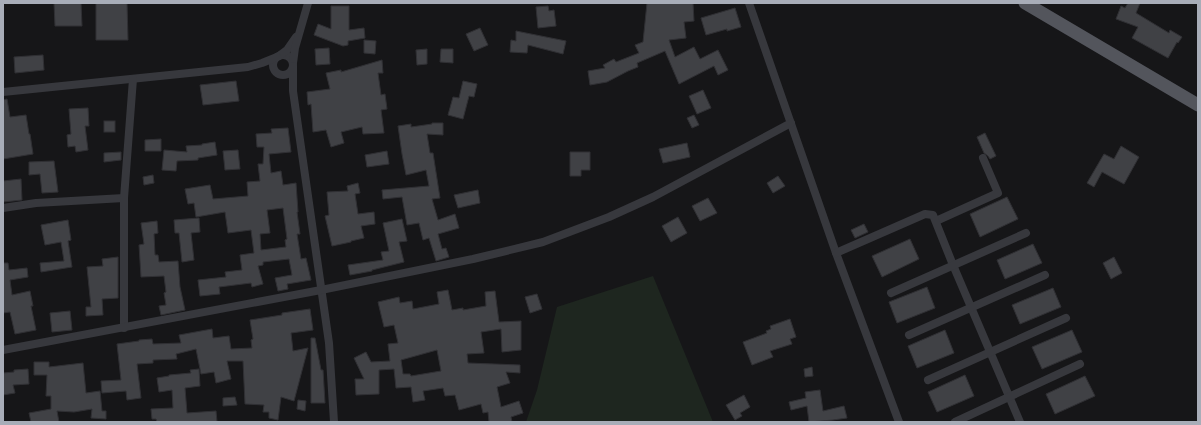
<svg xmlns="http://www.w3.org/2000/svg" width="1201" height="425" font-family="'Varela Round',sans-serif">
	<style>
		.green { fill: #1e261f }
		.building { fill: #404145; stroke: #303034; fill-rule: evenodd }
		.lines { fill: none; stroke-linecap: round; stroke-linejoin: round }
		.street { stroke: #37383d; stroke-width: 8 }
		.primary { stroke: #53555c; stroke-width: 13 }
	</style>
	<rect width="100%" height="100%" fill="#161618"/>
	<path class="green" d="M653,276L713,422H526L537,390L557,307Z"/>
	<g class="building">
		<path d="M54,3H81L82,26H55Z"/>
		<path d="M96,3H127L128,40H96Z"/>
		<path d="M647,3H693L694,21L684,22L686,38L669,40L675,57L694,47L700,59L718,50L728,70L718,75L714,66L679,84L665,51L637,63L638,67L628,71L607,82L590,85L588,71L605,68L603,65L614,59L616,62L639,53L635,45L643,42Z"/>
		<path d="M1128,3H1140L1136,13L1169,33L1170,30L1182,37L1178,43L1177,42L1168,58L1132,38L1138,27L1116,19L1121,6L1125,8Z"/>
		<path d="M331,6H349V30L364,28L365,38L348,41V45L343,46L314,35L318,24L331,29Z"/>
		<path d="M548,6L549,11L554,10L556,26L538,28L536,7Z"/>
		<path d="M735,8L741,27L727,31V29L706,35L701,18Z"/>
		<path d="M480,28L488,45L474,51L466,34Z"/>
		<path d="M516,31L566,41L563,54L528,45L527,53L510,52L511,40L516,41Z"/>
		<path d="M364,40L376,41L375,54L364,53Z"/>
		<path d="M329,48L330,64L316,65L315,49Z"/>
		<path d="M427,49V64L417,65L416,50Z"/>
		<path d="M441,49H453V63L440,62Z"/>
		<path d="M43,55L44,70L15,73L14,57Z"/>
		<path d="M382,60L383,73H378L381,95L385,94L387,109L381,110L384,133L363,134L362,127L341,132L344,143L331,147L326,130L313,132L311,104L308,105L307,92L330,89L326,73L341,70V72Z"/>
		<path d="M236,81L239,101L203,105L200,85Z"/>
		<path d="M463,81L477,84L474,97L469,96L463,119L448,115L453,97L459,98Z"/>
		<path d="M703,90L711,108L697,114L689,96Z"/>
		<path d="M7,99L10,117L26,115L29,134H30L33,154L3,159V100Z"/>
		<path d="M88,108L89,126H85L88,150L76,152L75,146L68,147L67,135L71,134L69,109Z"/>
		<path d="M694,115L699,125L692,128L687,118Z"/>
		<rect x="104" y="121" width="11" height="11"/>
		<path d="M432,123H443V135L427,134L430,153H433L440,198L432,199L438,220L455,214L459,228L438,234L442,249L446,248L449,257L436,261L429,238L423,240L419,223L407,225L402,197L383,199L382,190L429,186L426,170L406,175L402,154L398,126L411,124V127L432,124Z"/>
		<path d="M288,128L291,152L269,154L271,173L281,171L283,185L296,183L298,212H297L300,234H297L301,259L306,258L311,280L287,284L288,289L278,291L275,278L292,275L289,259L263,262V265L258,266L263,284L252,287L251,283L219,287L220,294L200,296L198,280L226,277L225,272L242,270L240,255L254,253L251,230L228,233L225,212L196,217L194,203L188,204L185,189L210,185L213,199L248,196L247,182L260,181L258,164H263L264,147H257L256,134L272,133L271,129ZM283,208L287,239L285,240L286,247L261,250L260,234L270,233L267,210Z"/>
		<path d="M985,133L996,156L990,159L988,156L984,153L977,137Z"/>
		<path d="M161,139V151H145V140Z"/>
		<path d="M215,142L217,155L198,158V160L177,161L176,171L162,170L164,150L187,152L186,146L202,145V144Z"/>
		<path d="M687,143L690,157L663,163L659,149Z"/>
		<path d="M1121,146L1139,157L1124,184L1102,172L1094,187L1087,183L1104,154L1114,159Z"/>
		<path d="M238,150L240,169L225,170L223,151Z"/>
		<path d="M387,151L389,164L367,167L365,155Z"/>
		<path d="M121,152V160L104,162V153Z"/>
		<path d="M570,152H590V170H581V176H570Z"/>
		<path d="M54,161L58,192L42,193L40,174L29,175V162Z"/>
		<path d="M153,175L154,183L144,185L143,177Z"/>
		<path d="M778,176L785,186L773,193L767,183Z"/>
		<path d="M21,179L22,200L3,202V181Z"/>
		<path d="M358,183L360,193L355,194L358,214L374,212L375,224L361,226L364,238L351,241V242L332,246L325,216L329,215L327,192L348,191L347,186Z"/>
		<path d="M478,190L480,203L458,208L454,195Z"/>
		<path d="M1007,197L1018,219L980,237L970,214Z"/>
		<path d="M708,198L717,213L700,221L692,206Z"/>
		<path d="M678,217L687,233L671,242L662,226Z"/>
		<path d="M199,218L200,232L191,233L194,260L182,262L179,233H175L174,220Z"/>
		<path d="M402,219L407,241L399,242L404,262L372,270V271L350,275L348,265L383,260L381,252L389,251L383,223Z"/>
		<path d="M68,220L71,240L68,241L72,267L41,272L40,263L64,261L61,242L45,245L41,225Z"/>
		<path d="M157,221L158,233L154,234L155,255H158L159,262L178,261L180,287L185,310L161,315L159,306L166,305L164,293L166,292L164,276L141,277L139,245L144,244L141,223Z"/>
		<path d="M864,224L868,232L855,238L851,230Z"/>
		<path d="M910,239L919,259L882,277L872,256Z"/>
		<path d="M1033,244L1042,263L1005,279L997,260Z"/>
		<path d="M118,257V298L102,299L103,315L86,316V307H91L87,267L103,266L102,259Z"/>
		<path d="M1114,257L1122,273L1111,279L1103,263Z"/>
		<path d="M3,263H8L9,270L27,268L28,277L10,280L12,295L30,291L33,306H31L36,330L15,334L10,312L3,313Z"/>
		<path d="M927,287L935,308L897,323L889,302Z"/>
		<path d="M1053,288L1061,307L1020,324L1012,305Z"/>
		<path d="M448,290L452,310L463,308V310L486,306L485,292L495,291L499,322L521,321V350L502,352L501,329L481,332L484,353L467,354L468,363L520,365V373L506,372L510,383L497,387L501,407L519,401L523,413L511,417L512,422H489L488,412L483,413L481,404L459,410L455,395L445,396L443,388L423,391L425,400L413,402L411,387L396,388L394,369L379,370V394L356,395L355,379H364L354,358L366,352L371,362L390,361L388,344L398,343L394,325L384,327L378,302L399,297L400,303L412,301L413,309L439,304L437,292ZM437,350L441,371L411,376L410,374H403L401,360Z"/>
		<path d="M537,294L542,309L530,313L525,297Z"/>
		<path d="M310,309L313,330L291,333L293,351L308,348L294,401L281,397L278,420L269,418V412H263L264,405L245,404L243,361H227L231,379L216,383L214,372L201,374L196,349L176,354L177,359L153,360V363L137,364L141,398L127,400L126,391L102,393L101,381L121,380L117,344L139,341V340L152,339L153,344L181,343L179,335L212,329L213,338L229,336L231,349L252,348L251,340L253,339L250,320L282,315V313Z"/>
		<path d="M70,311L72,330L52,332L50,313Z"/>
		<path d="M790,319L796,337L790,339L792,344L770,351L773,357L752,365L743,342L767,333L766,331L771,329L770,326Z"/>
		<path d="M945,330L954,353L917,368L908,346Z"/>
		<path d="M1072,330L1082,352L1042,369L1032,347Z"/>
		<path d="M311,338H315L321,370H323L325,403H311Z"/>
		<path d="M34,362H49V367L83,363L86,393L100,391L102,411H106V419L91,418L92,409L74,412L57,411L59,422H31L29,413L51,409V396H46L47,375H34Z"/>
		<path d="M812,367L813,376L805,377L804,369Z"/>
		<path d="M28,369L29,384L13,385L15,393L3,395V373L14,372V370Z"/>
		<path d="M199,369L200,386L185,388L187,413L216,411L217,422H157L156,419H152L151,409L173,408L172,390L159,392L157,378L169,376V375L191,373L190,370Z"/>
		<path d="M965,375L974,396L937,412L928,392Z"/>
		<path d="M1085,376L1095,396L1055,414L1046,394Z"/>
		<path d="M820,390L823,411L844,406L847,418L833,420L809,422L807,406L791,410L789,402L806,398L805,392Z"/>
		<path d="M744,395L750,407L740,413L742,416L735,420L726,405Z"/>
		<path d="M235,397L237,405L223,406V398Z"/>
		<path d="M298,400L306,401L305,411L297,409Z"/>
	</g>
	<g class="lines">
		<g class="street">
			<path d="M749,3L836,253L899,422"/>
			<circle cx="283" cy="65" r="10"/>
			<path d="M279,56L287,50L296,37"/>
			<path d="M293,63L295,48L308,3"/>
			<path d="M293,66V91L329,343L334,422"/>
			<path d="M3,92L248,67L262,63L277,57"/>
			<path d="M3,208L36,203L124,198"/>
			<path d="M936,221L998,193L983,158"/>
			<path d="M836,253L925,214L933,215L953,265L1020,422"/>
			<path d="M891,293L1026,233"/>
			<path d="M124,328V198L133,79"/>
			<path d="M909,335L1045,275"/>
			<path d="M3,350L321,290L473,259L543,242L609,217L653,197L791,123"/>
			<path d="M928,380L1066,318"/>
			<path d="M955,422L1080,364"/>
		</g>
		<path class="primary" d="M1025,3L1198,105"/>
	</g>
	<rect width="1201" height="425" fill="none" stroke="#a8adb8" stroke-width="8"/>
</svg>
